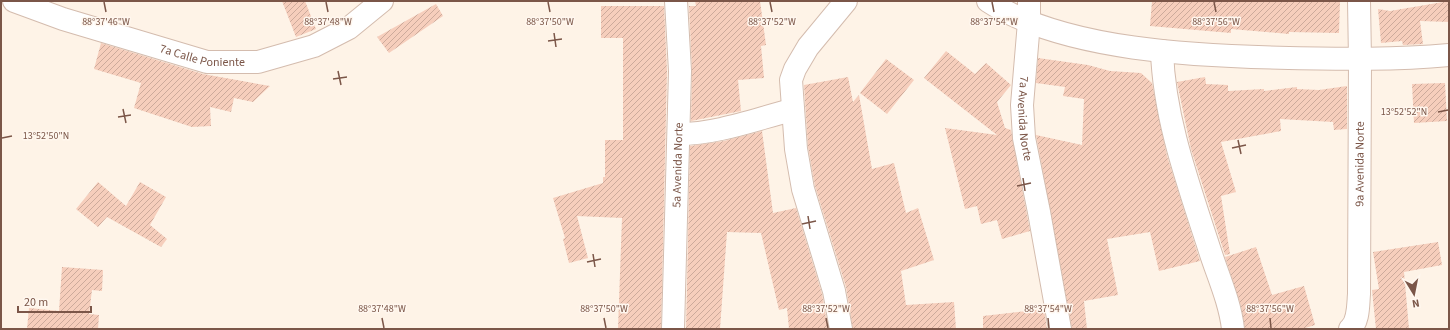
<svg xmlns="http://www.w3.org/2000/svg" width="1450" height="330" font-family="'Source Sans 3',sans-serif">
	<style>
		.building { fill: url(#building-hatch) }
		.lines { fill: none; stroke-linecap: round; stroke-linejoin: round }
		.minor-casing { stroke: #d4bcae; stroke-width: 24 }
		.minor { stroke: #fff; stroke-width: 22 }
		.ticks { fill: none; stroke: #7b5648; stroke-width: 1.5 }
		.labels { text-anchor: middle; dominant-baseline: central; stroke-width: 3; stroke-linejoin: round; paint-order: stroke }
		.street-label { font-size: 12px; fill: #7b5648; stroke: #fff7ef }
		.ticks-label { font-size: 10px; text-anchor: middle; fill: #7b5648; stroke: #fff7ef; stroke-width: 3; stroke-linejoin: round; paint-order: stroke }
	</style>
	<defs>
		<pattern id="building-hatch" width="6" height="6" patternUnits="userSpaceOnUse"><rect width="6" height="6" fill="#f6cebc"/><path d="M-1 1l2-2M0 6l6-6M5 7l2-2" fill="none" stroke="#ccaa9b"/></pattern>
	</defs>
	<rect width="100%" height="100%" fill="#fef3e7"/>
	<g class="building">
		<path d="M282,1H305L316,29L296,37Z"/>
		<path d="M695,1H760L766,45L761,46L764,78L738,80L741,111L691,121L692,70L689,6H696Z"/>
		<path d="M1152,1H1340L1339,33L1289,32V34L1231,29V33L1150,26Z"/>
		<path d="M1449,1V22L1420,21L1423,44L1403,45L1402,41L1381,43L1378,9L1390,11Z"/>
		<path d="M436,4L443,16L389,53L377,37Z"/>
		<path d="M601,6H664L667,71L661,329H618L622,218L577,216L588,258L569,263L563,239L565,238L553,198L603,183V177H605V140H623V38H601Z"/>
		<path d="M101,43L203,74L270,86L253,102L234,98L231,112L210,107L211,126L192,127L134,108L141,83L94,69Z"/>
		<path d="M946,51L975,74L986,63L1011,85L997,102L1005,128L1011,130L1030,231L1002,239L997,220L981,224L977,206L965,209L945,128L997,135L924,78Z"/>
		<path d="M1038,58L1088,65L1110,71L1141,73L1152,83L1167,156L1200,261L1159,271L1150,232L1107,239L1118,295L1084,301L1087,329H1072L1036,135L1082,145L1084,99L1063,96L1065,87L1036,83Z"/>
		<path d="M886,59L914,80L887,114L860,93Z"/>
		<path d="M848,77L853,102L859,95L872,169L894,163L906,213L918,208L934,260L901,271L906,305L954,302L956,329H853L846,287L815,186L808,147L804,85Z"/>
		<path d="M1205,77L1206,84L1228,85V91L1264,89V91L1297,87V89L1319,90L1347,86V129L1334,130L1333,122L1280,119L1281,131L1221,142L1236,192L1221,196L1230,254L1225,255L1191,149L1177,82Z"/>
		<path d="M1445,83L1447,121L1414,123L1412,84Z"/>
		<path d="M762,131L773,213L796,208L822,294L828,329H789L787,308L779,310L761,233L727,232L720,329H686L690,146L724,141Z"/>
		<path d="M98,182L126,206L140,182L166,197L150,225L167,239L161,247L107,217L98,227L76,209Z"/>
		<path d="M1438,242L1442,265L1404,272L1409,329H1376L1372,290L1379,289L1373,252Z"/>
		<path d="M1256,247L1272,295L1304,286L1315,325L1302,329H1245L1241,306L1225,257Z"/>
		<path d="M62,267L103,270L102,291L92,290L89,314L99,315L98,329H27L29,308L59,311Z"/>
		<path d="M1044,309L1047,329H983V316Z"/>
	</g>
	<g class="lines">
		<g class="minor-casing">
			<g id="minor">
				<path id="s1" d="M14,1L63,19L207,62H258L314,46L349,28L382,1"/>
				<path d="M988,1C1064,51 1199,56 1289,58C1342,59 1395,60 1449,55"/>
				<path id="s2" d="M1029,1V22L1022,105L1024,138L1039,212L1060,329"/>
				<path d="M1162,51C1164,119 1189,186 1210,251C1218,276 1230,302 1233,329"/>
				<path d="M679,134C717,134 756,119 792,110"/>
				<path id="s3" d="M673,329L680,71L676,1"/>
				<path d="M841,329L834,291L803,189L796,149L791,80L795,69L808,47L846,1"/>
				<path id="s4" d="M1350,329C1359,321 1358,305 1359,294L1360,60L1359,1"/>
			</g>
		</g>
		<use href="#minor" class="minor"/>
	</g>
	<path class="ticks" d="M104,2L106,12M326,2L328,12M548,2L550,12M770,2L772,12M992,2L994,12M1214,2L1216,12M554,33L556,47M548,41L562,39M338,71L341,85M333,79L347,77M123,109L126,123M1438,112L1448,110M118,117L131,115M2,138L12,136M1238,140L1241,154M1232,148L1246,145M1023,178L1025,191M1017,186L1031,183M808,216L810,229M802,224L816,221M593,254L595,267M587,262L601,259M382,318L384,328M604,318L606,328M826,318L828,328M1048,318L1049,328M1270,318L1271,328"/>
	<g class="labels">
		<g class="street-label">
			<text stroke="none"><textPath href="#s1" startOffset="197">7a Calle Poniente</textPath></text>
			<text stroke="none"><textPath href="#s2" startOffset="118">7a Avenida Norte</textPath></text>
			<text stroke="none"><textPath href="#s4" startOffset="167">9a Avenida Norte</textPath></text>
			<text stroke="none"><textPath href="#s3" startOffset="164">5a Avenida Norte</textPath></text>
		</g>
	</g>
	<g class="ticks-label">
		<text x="1216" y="25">88°37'56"W</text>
		<text x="106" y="25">88°37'46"W</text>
		<text x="328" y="25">88°37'48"W</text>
		<text x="550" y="25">88°37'50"W</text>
		<text x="772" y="25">88°37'52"W</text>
		<text x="994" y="25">88°37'54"W</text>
		<text x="1404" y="115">13°52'52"N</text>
		<text x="46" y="139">13°52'50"N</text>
		<text x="382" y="312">88°37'48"W</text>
		<text x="604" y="312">88°37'50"W</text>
		<text x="826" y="312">88°37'52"W</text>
		<text x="1048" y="312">88°37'54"W</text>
		<text x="1270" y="312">88°37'56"W</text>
	</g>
	<rect width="1450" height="330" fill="none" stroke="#7b5648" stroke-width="4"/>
	<g transform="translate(1414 294) rotate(170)" stroke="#fff7ef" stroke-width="3" paint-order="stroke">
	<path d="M0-3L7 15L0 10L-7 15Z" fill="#7b5648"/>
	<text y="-6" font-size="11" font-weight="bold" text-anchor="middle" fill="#7b5648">N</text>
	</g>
	<path d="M18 306v6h73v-6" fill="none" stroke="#7b5648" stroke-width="2"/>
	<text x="24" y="306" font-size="12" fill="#7b5648" stroke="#fff7ef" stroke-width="3" paint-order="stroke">20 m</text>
</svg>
